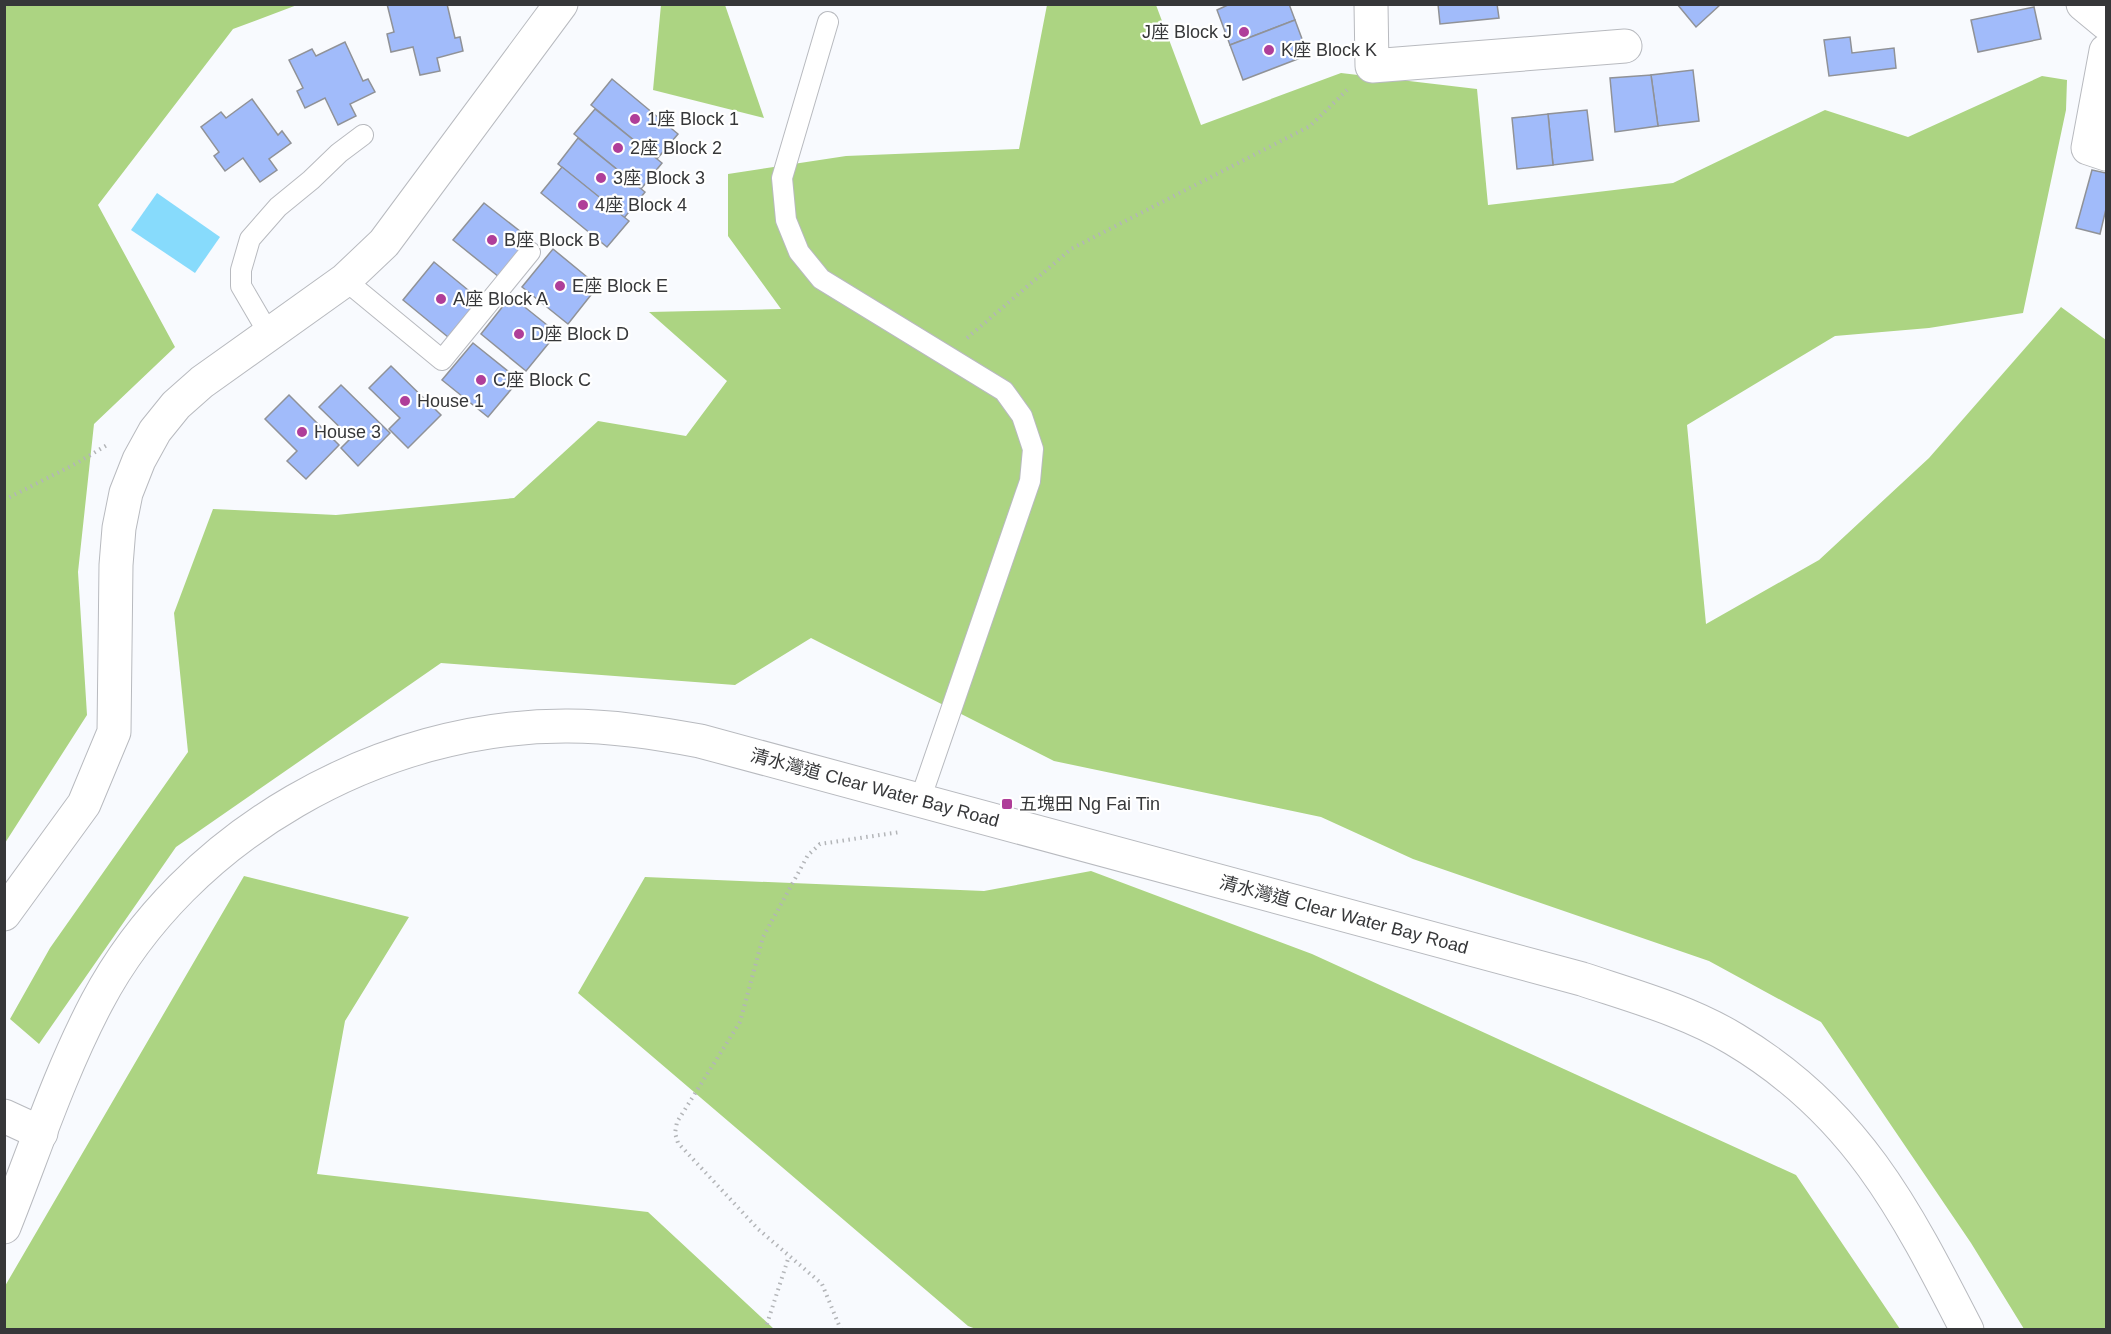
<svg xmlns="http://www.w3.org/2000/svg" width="2111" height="1334" font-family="Arial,'Noto Sans TC',sans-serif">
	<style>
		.forest { fill: #acd482 }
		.water { fill: #87dbfc }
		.building { fill: #a1bbfa; stroke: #909297; stroke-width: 1.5 }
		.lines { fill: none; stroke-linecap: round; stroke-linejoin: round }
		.service-casing { stroke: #b8babf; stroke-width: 22 }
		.minor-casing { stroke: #b8babf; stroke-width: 35 }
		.secondary-casing { stroke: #b8babf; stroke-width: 35 }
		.path { stroke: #b3b5b8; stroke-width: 4; stroke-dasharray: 1.5 4.5; stroke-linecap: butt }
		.service { stroke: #fff; stroke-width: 20 }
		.minor { stroke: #fff; stroke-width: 33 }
		.secondary { stroke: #fff; stroke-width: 33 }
		.poi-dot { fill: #af3e99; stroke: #fff; stroke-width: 2 }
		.labels { text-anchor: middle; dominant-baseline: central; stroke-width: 4.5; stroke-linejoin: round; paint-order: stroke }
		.poi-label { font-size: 18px; fill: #363739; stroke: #fff; text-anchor: start }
		.street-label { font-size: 18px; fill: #363739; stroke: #fff }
	</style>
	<rect width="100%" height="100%" fill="#f8fafe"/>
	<g class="forest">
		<path d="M5,4L297,5L233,29L98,205L175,347L94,424L78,572L87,715L5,843Z"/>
		<path d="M661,5H725L764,118L653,90Z"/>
		<path d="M1047,5H1156L1201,125L1341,73L1477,89L1488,205L1673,183L1825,110L1908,137L2042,76L2067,80L2066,110L2023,313L1929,328L1835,336L1687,425L1706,624L1819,560L1929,458L2061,307L2106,340V1329H2024L1971,1243L1821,1022L1709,961L1413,859L1321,817L1054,761L811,638L735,685L441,663L176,847L39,1044L10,1019L50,948L188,752L174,613L213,509L336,515L514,498L598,421L686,436L727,381L649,312L781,309L728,236V174L846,156L1019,149Z"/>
		<path d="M1091,871L1312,954L1796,1175L1900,1329H976L968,1326L578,993L645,877L984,891Z"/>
		<path d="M244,876L409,917L345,1021L317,1174L648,1212L774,1329H5V1286Z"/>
	</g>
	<path class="water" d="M157,193L220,237L195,273L131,230Z"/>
	<g class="building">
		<path d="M387,4H447L455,38L460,37L463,51L437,58L440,71L420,75L413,47L391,52L387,34L394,32Z"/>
		<path d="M1230,4H1289L1295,20L1230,45L1217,10Z"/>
		<path d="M1438,4H1497L1499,18L1440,24Z"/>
		<path d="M1677,4H1721L1696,27Z"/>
		<path d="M2034,7L2041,39L1978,52L1971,20Z"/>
		<path d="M1295,20L1308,55L1243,80L1230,45Z"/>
		<path d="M1850,37L1852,53L1894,48L1896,68L1829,76L1824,40Z"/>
		<path d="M345,42L363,81L368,79L375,92L350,104L356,116L338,125L325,98L305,108L297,91L303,88L289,60L312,49L316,56Z"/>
		<path d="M1693,70L1699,121L1658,126L1651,75Z"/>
		<path d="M1651,75L1658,126L1615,132L1610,78Z"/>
		<path d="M612,79L678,134L657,159L591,105Z"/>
		<path d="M252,99L278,135L282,131L291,143L269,159L277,170L260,182L243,158L225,171L214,156L219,152L201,127L221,112L226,118Z"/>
		<path d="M595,109L662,163L641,189L574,134Z"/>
		<path d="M1587,110L1593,160L1553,165L1548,114Z"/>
		<path d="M1548,114L1553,165L1517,169L1512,118Z"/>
		<path d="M578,138L645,192L624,218L558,164Z"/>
		<path d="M562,167L629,221L607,247L541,193Z"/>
		<path d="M2092,170L2106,173V209L2100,234L2076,228Z"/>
		<path d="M484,203L530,239L499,277L453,240Z"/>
		<path d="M553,249L598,286L568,324L522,287Z"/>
		<path d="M434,262L479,299L448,337L403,300Z"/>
		<path d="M511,296L557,333L526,371L481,334Z"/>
		<path d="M473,343L519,380L488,417L442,380Z"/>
		<path d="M391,366L441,415L408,448L389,429L400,418L369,388Z"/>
		<path d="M341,385L390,433L358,466L341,448L351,438L319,407Z"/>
		<path d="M289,395L339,445L306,479L287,461L297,451L265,419Z"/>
	</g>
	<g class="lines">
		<g class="service-casing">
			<g id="service">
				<path d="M828,22L782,178L786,220L799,252L821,279L1004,391L1022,416L1033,449L1030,481L920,800"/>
				<path d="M345,280L442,360L530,252"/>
				<path d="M269,334L241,286V270L250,239L278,207L311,180L339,153L363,135"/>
			</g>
		</g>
		<g class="minor-casing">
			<g id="minor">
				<path d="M1371,4L1372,66L1625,46"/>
				<path d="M2083,4L2106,23"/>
				<path d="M2106,51L2088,148L2106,154"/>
				<path d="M4,914L84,804L114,732L116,565L119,528L126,493L139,460L155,431L176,405L202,382L345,280L384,243L561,4"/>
				<path d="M4,1116L41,1133"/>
			</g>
		</g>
		<g class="secondary-casing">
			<path id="secondary" d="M4,1227C34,1152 59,1074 97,1002C185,835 380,725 568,726C612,726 656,733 700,741L1582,979C1633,996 1688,1011 1734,1039C1855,1111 1905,1209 1967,1330"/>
		</g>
		<g class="path">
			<path d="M967,338L1071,249L1310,126L1347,90"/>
			<path d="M4,500L77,463L107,445"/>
			<path d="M765,1330L789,1256"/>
			<path d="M841,1330L822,1284L758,1229L678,1143L675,1133L677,1122L740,1022L763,937L808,855L820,844L900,832"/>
		</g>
		<use href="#service" class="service"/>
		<use href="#minor" class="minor"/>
		<use href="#secondary" class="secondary"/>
	</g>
	<g class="poi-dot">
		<circle cx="1244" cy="32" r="6"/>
		<circle cx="1269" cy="50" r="6"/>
		<circle cx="635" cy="119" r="6"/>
		<circle cx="618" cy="148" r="6"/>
		<circle cx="601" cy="178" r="6"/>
		<circle cx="583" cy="205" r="6"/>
		<circle cx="492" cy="240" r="6"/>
		<circle cx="560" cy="286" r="6"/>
		<circle cx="441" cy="299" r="6"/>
		<circle cx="519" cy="334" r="6"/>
		<circle cx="481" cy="380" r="6"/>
		<circle cx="405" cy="401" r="6"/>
		<circle cx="302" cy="432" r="6"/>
		<rect x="1001" y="798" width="12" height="12" rx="3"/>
	</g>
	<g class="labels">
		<g class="poi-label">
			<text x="1232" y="32" text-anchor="end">J座 Block J</text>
			<text x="1281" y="50">K座 Block K</text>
			<text x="647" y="119">1座 Block 1</text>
			<text x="630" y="148">2座 Block 2</text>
			<text x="613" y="178">3座 Block 3</text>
			<text x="595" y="205">4座 Block 4</text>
			<text x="504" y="240">B座 Block B</text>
			<text x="572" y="286">E座 Block E</text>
			<text x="453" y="299">A座 Block A</text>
			<text x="531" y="334">D座 Block D</text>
			<text x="493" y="380">C座 Block C</text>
			<text x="417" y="401">House 1</text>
			<text x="314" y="432">House 3</text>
			<text x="1019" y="804">五塊田 Ng Fai Tin</text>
		</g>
		<g class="street-label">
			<text transform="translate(875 788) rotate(15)">清水灣道 Clear Water Bay Road</text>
			<text transform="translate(1344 915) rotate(15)">清水灣道 Clear Water Bay Road</text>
		</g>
	</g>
	<rect width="2111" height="1334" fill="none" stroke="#363739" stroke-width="12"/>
</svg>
